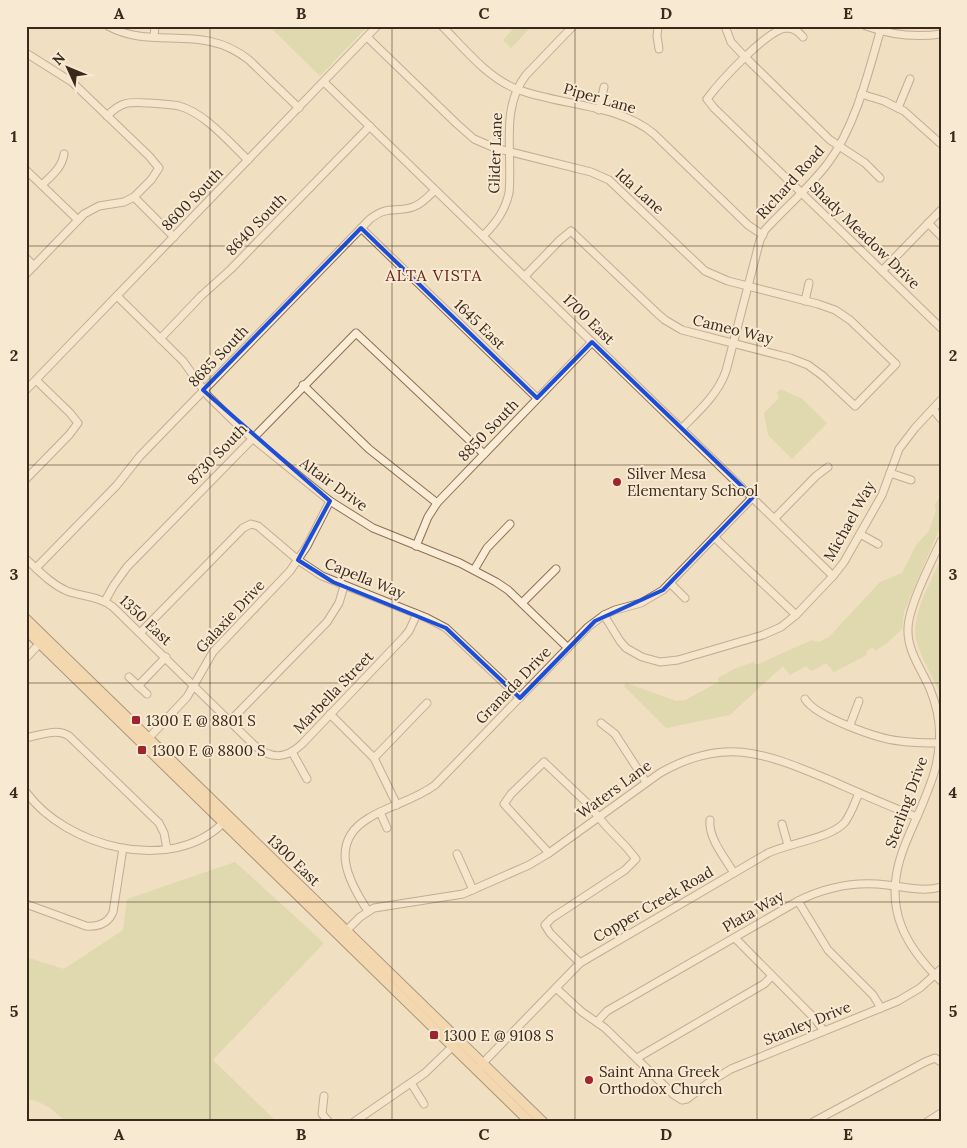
<svg xmlns="http://www.w3.org/2000/svg" width="967" height="1148" font-family="Lora,serif">
	<style>
		.green { fill: #cdd095 }
		.lines { fill: none; stroke-linecap: round; stroke-linejoin: round }
		.minor-casing { stroke: #8c6f58; stroke-width: 9 }
		.major-casing { stroke: #593e2c; stroke-width: 11 }
		.minor { stroke: #fbedd5; stroke-width: 7 }
		.major { stroke: #f6d197; stroke-width: 9 }
		.marked { fill: none; stroke: #1d4ed8; stroke-width: 4; stroke-linejoin: round }
		.grid { fill: none; stroke: #3a291d; stroke-width: 1; stroke-opacity: 0.55 }
		.poi-dot { fill: #9f242e; stroke: #f8ead2; stroke-width: 2 }
		.labels { text-anchor: middle; dominant-baseline: central; stroke-width: 4; stroke-linejoin: round; paint-order: stroke }
		.street-label { font-size: 15px; fill: #3a291d; stroke: #f8ead2 }
		.poi-label { font-size: 15px; fill: #3a291d; stroke: #f8ead2; text-anchor: start }
		.neighbourhood-label { font-size: 16px; letter-spacing: 1px; fill: #6a2419; stroke: #f8ead2 }
		.neatline { fill: none; stroke: #3a291d; stroke-width: 2 }
		.grid-label { font-size: 16px; text-anchor: middle; font-weight: bold; fill: #3a291d }
	</style>
	<rect width="100%" height="100%" fill="#f1dfc2"/>
	<g class="green">
		<path d="M269,26H368L320,76Z"/>
		<path d="M516,26H532L511,48L503,40Z"/>
		<path d="M780,389L801,398L827,423L792,459L768,435L764,413L779,398L777,393Z"/>
		<path d="M941,495V525L904,612L902,629L887,643L875,651L873,647L866,652L867,655L834,672L826,663L816,669L811,671L806,666L790,675L783,666L730,715L666,728L624,686L626,683L676,701L685,700L719,682L718,678L736,668L754,662L756,665L812,640L819,642L829,637L880,582L902,573L916,545L929,531L936,510L935,504Z"/>
		<path d="M941,559V696C934,678 923,662 917,643C909,618 931,582 941,559Z"/>
		<path d="M235,862L324,943L213,1060L277,1122H66C54,1110 43,1101 26,1099V957L64,969L123,930L127,899Z"/>
	</g>
	<g class="lines">
		<g class="minor-casing">
			<g id="minor">
				<path d="M108,26C153,51 202,22 249,60L299,108"/>
				<path d="M442,26C464,48 485,75 514,88C558,106 618,103 654,134L748,225L763,235"/>
				<path d="M658,26L657,36L659,49"/>
				<path d="M725,26L731,42L745,57L830,140L865,163L880,178"/>
				<path d="M866,26C891,35 914,38 941,34"/>
				<path d="M154,37L155,26"/>
				<path d="M367,37L457,124L474,139L495,148L591,172L609,180L705,271L728,281L818,304L835,310L850,320L896,364L855,406L823,376L808,365L790,358L682,330L665,320L658,314L571,231L560,240L525,276"/>
				<path d="M803,37C799,32 794,28 787,28C767,29 719,83 707,99L714,108L941,328"/>
				<path d="M26,53L72,82L149,156L159,168L151,180L134,197L124,202L99,206L84,214L26,274"/>
				<path d="M324,82L833,576"/>
				<path d="M861,94L884,101L904,111L941,144"/>
				<path d="M898,108L910,79"/>
				<path d="M599,110L604,87"/>
				<path d="M107,116C122,101 129,102 149,103C159,104 169,104 179,106C205,113 229,142 248,160"/>
				<path d="M26,170L78,220"/>
				<path d="M42,185C51,176 62,168 64,154"/>
				<path d="M134,197L174,237"/>
				<path d="M928,223L941,236"/>
				<path d="M361,228L537,398"/>
				<path d="M483,236C496,223 505,211 509,193C513,153 500,108 526,75L573,26"/>
				<path d="M26,258L34,266"/>
				<path d="M882,271L941,210"/>
				<path d="M117,296L183,361L208,396L246,433L330,501L373,528L460,563L496,582L508,590L568,648"/>
				<path d="M805,301L809,283"/>
				<path d="M160,339L201,296L231,269L370,126"/>
				<path d="M303,385L369,449L437,503"/>
				<path d="M26,390L377,26"/>
				<path d="M933,409L941,419"/>
				<path d="M682,428C699,411 718,394 726,371L760,240L765,230C786,207 810,187 828,163C855,127 868,74 880,32"/>
				<path d="M890,473L911,480"/>
				<path d="M26,479L69,435L78,423L70,413L36,380"/>
				<path d="M775,518L816,476L828,467"/>
				<path d="M860,534L878,544"/>
				<path d="M714,537L796,615"/>
				<path d="M941,541C931,563 908,607 908,629C907,651 922,670 930,689C937,706 941,726 939,745C938,768 929,788 920,810C913,826 905,842 900,859C885,910 905,946 941,981"/>
				<path d="M416,546L428,517L437,503L592,342"/>
				<path d="M26,559C39,571 51,584 67,591C83,597 99,596 113,607L253,744C270,759 285,760 302,744L404,637L409,631L417,614"/>
				<path d="M36,568L117,485L140,456L370,219C388,205 395,213 413,207C422,204 429,196 435,190"/>
				<path d="M474,570L487,548L510,524"/>
				<path d="M670,583L685,598"/>
				<path d="M105,601L114,585L127,567L356,333L484,454"/>
				<path d="M522,603L556,569"/>
				<path d="M604,615L620,641L626,648L642,657L660,662L678,660L763,635L781,627L796,615L833,576L844,562L882,495L899,449L915,428L941,400"/>
				<path d="M140,633L243,528L251,524L258,526L298,560L322,576L427,618L446,628L520,698"/>
				<path d="M26,658L43,640"/>
				<path d="M129,677L147,694"/>
				<path d="M138,686L166,657"/>
				<path d="M805,699C816,717 878,739 900,741C913,743 926,743 940,743"/>
				<path d="M330,714L374,758L397,805"/>
				<path d="M230,721L327,622L339,603L344,586"/>
				<path d="M601,723L615,734L646,782"/>
				<path d="M850,725L859,701"/>
				<path d="M26,738C40,735 57,728 69,736L159,823L164,833L167,849"/>
				<path d="M145,742L187,697L213,652L290,571L307,546L330,501"/>
				<path d="M292,752L307,779"/>
				<path d="M374,758L427,703"/>
				<path d="M26,792C66,847 171,875 223,823"/>
				<path d="M380,812L387,828"/>
				<path d="M710,820C708,838 725,858 734,873"/>
				<path d="M782,824L788,845"/>
				<path d="M549,853L504,804L511,794L544,762L587,803L606,826L627,848L636,859L625,870L552,918L545,925L550,933L580,963"/>
				<path d="M457,854L473,890"/>
				<path d="M798,901L828,950L873,995L881,1008"/>
				<path d="M26,904L86,926C98,927 108,924 113,912L123,848"/>
				<path d="M368,911C348,881 328,842 369,818C390,805 415,800 435,785L588,627L604,615L615,610L641,603L663,590L753,497"/>
				<path d="M344,933L360,917L374,908L463,894L529,865L549,853L660,773C723,737 762,752 825,778C855,791 886,805 917,817"/>
				<path d="M735,938L815,1019L824,1031"/>
				<path d="M556,988L582,1012L605,1028L674,1095L682,1100L687,1099L708,1083L731,1069L898,1001L920,988L941,969"/>
				<path d="M597,1022L607,1011L798,901C826,887 855,881 887,885C904,887 924,892 941,887"/>
				<path d="M637,1058L764,984L772,976"/>
				<path d="M480,1066L580,963L768,853C789,843 832,838 845,822C851,814 855,802 859,793"/>
				<path d="M411,1083L424,1104"/>
				<path d="M324,1096L322,1114L329,1122"/>
				<path d="M354,1122L425,1073L453,1046"/>
				<path d="M813,1122L925,1062L935,1058L941,1062"/>
				<path d="M927,1122L941,1113"/>
			</g>
		</g>
		<g class="major-casing">
			<g id="major">
				<path d="M26,619L543,1122"/>
				<path d="M26,630L530,1122"/>
			</g>
		</g>
		<use href="#minor" class="minor"/>
		<use href="#major" class="major"/>
	</g>
	<path d="M0 0H967V1148H0ZM361,228L537,398L592,342L753,497L663,590L595,621L520,698L446,628L333,582L298,560L330,501L203,390Z" fill="#f1dfc2" fill-opacity=".55" fill-rule="evenodd"/>
	<path class="marked" d="M361,228L537,398L592,342L753,497L663,590L595,621L520,698L446,628L333,582L298,560L330,501L203,390Z"/>
	<path class="grid" d="M210,26V1122M392,26V1122M575,26V1122M757,26V1122M26,246H941M26,465H941M26,683H941M26,902H941"/>
	<g class="poi-dot">
		<circle cx="617" cy="482" r="5"/>
		<rect x="131" y="715" width="10" height="10" rx="2.5"/>
		<rect x="137" y="745" width="10" height="10" rx="2.5"/>
		<rect x="429" y="1030" width="10" height="10" rx="2.5"/>
		<circle cx="589" cy="1080" r="5"/>
	</g>
	<g class="labels">
		<g class="street-label">
			<text transform="translate(600 98) rotate(16)">Piper Lane</text>
			<text transform="translate(495 153) rotate(-88)">Glider Lane</text>
			<text transform="translate(790 182) rotate(-48)">Richard Road</text>
			<text transform="translate(640 191) rotate(42)">Ida Lane</text>
			<text transform="translate(192 199) rotate(-46)">8600 South</text>
			<text transform="translate(256 224) rotate(-46)">8640 South</text>
			<text transform="translate(865 235) rotate(44)">Shady Meadow Drive</text>
			<text transform="translate(589 319) rotate(44)">1700 East</text>
			<text transform="translate(480 324) rotate(44)">1645 East</text>
			<text transform="translate(733 329) rotate(14)">Cameo Way</text>
			<text transform="translate(218 356) rotate(-46)">8685 South</text>
			<text transform="translate(488 430) rotate(-46)">8850 South</text>
			<text transform="translate(217 454) rotate(-46)">8730 South</text>
			<text transform="translate(334 484) rotate(36)">Altair Drive</text>
			<text transform="translate(849 521) rotate(-61)">Michael Way</text>
			<text transform="translate(365 578) rotate(22)">Capella Way</text>
			<text transform="translate(230 616) rotate(-47)">Galaxie Drive</text>
			<text transform="translate(146 620) rotate(43)">1350 East</text>
			<text transform="translate(513 685) rotate(-46)">Granada Drive</text>
			<text transform="translate(333 692) rotate(-46)">Marbella Street</text>
			<text transform="translate(614 789) rotate(-36)">Waters Lane</text>
			<text transform="translate(906 802) rotate(-70)">Sterling Drive</text>
			<text transform="translate(294 860) rotate(44)">1300 East</text>
			<text transform="translate(653 904) rotate(-30)">Copper Creek Road</text>
			<text transform="translate(753 911) rotate(-30)">Plata Way</text>
			<text transform="translate(807 1023) rotate(-22)">Stanley Drive</text>
		</g>
		<g class="poi-label">
			<text x="627" y="473">Silver Mesa<tspan x="627" dy="17">Elementary School</tspan></text>
			<text x="146" y="720">1300 E @ 8801 S</text>
			<text x="152" y="750">1300 E @ 8800 S</text>
			<text x="444" y="1035">1300 E @ 9108 S</text>
			<text x="599" y="1071">Saint Anna Greek<tspan x="599" dy="17">Orthodox Church</tspan></text>
		</g>
		<g class="neighbourhood-label">
			<text x="434" y="275">ALTA VISTA</text>
		</g>
	</g>
	<rect width="967" height="1148" fill="none" stroke="#f8ead2" stroke-width="55"/>
	<g transform="translate(68 68) rotate(314)" stroke="#f8ead2" stroke-width="4" paint-order="stroke">
	<path d="M0-4L9 19L0 12L-9 19Z" fill="#3a291d"/>
	<text y="-8" font-size="14" font-weight="bold" text-anchor="middle" fill="#3a291d">N</text>
	</g>
	<rect x="28" y="28" width="912" height="1092" class="neatline"/>
	<g class="grid-label">
		<text x="119" y="19">A</text>
		<text x="301" y="19">B</text>
		<text x="484" y="19">C</text>
		<text x="666" y="19">D</text>
		<text x="848" y="19">E</text>
		<text x="14" y="142">1</text>
		<text x="953" y="142">1</text>
		<text x="14" y="361">2</text>
		<text x="953" y="361">2</text>
		<text x="14" y="580">3</text>
		<text x="953" y="580">3</text>
		<text x="14" y="798">4</text>
		<text x="953" y="798">4</text>
		<text x="14" y="1017">5</text>
		<text x="953" y="1017">5</text>
		<text x="119" y="1140">A</text>
		<text x="301" y="1140">B</text>
		<text x="484" y="1140">C</text>
		<text x="666" y="1140">D</text>
		<text x="848" y="1140">E</text>
	</g>
</svg>
